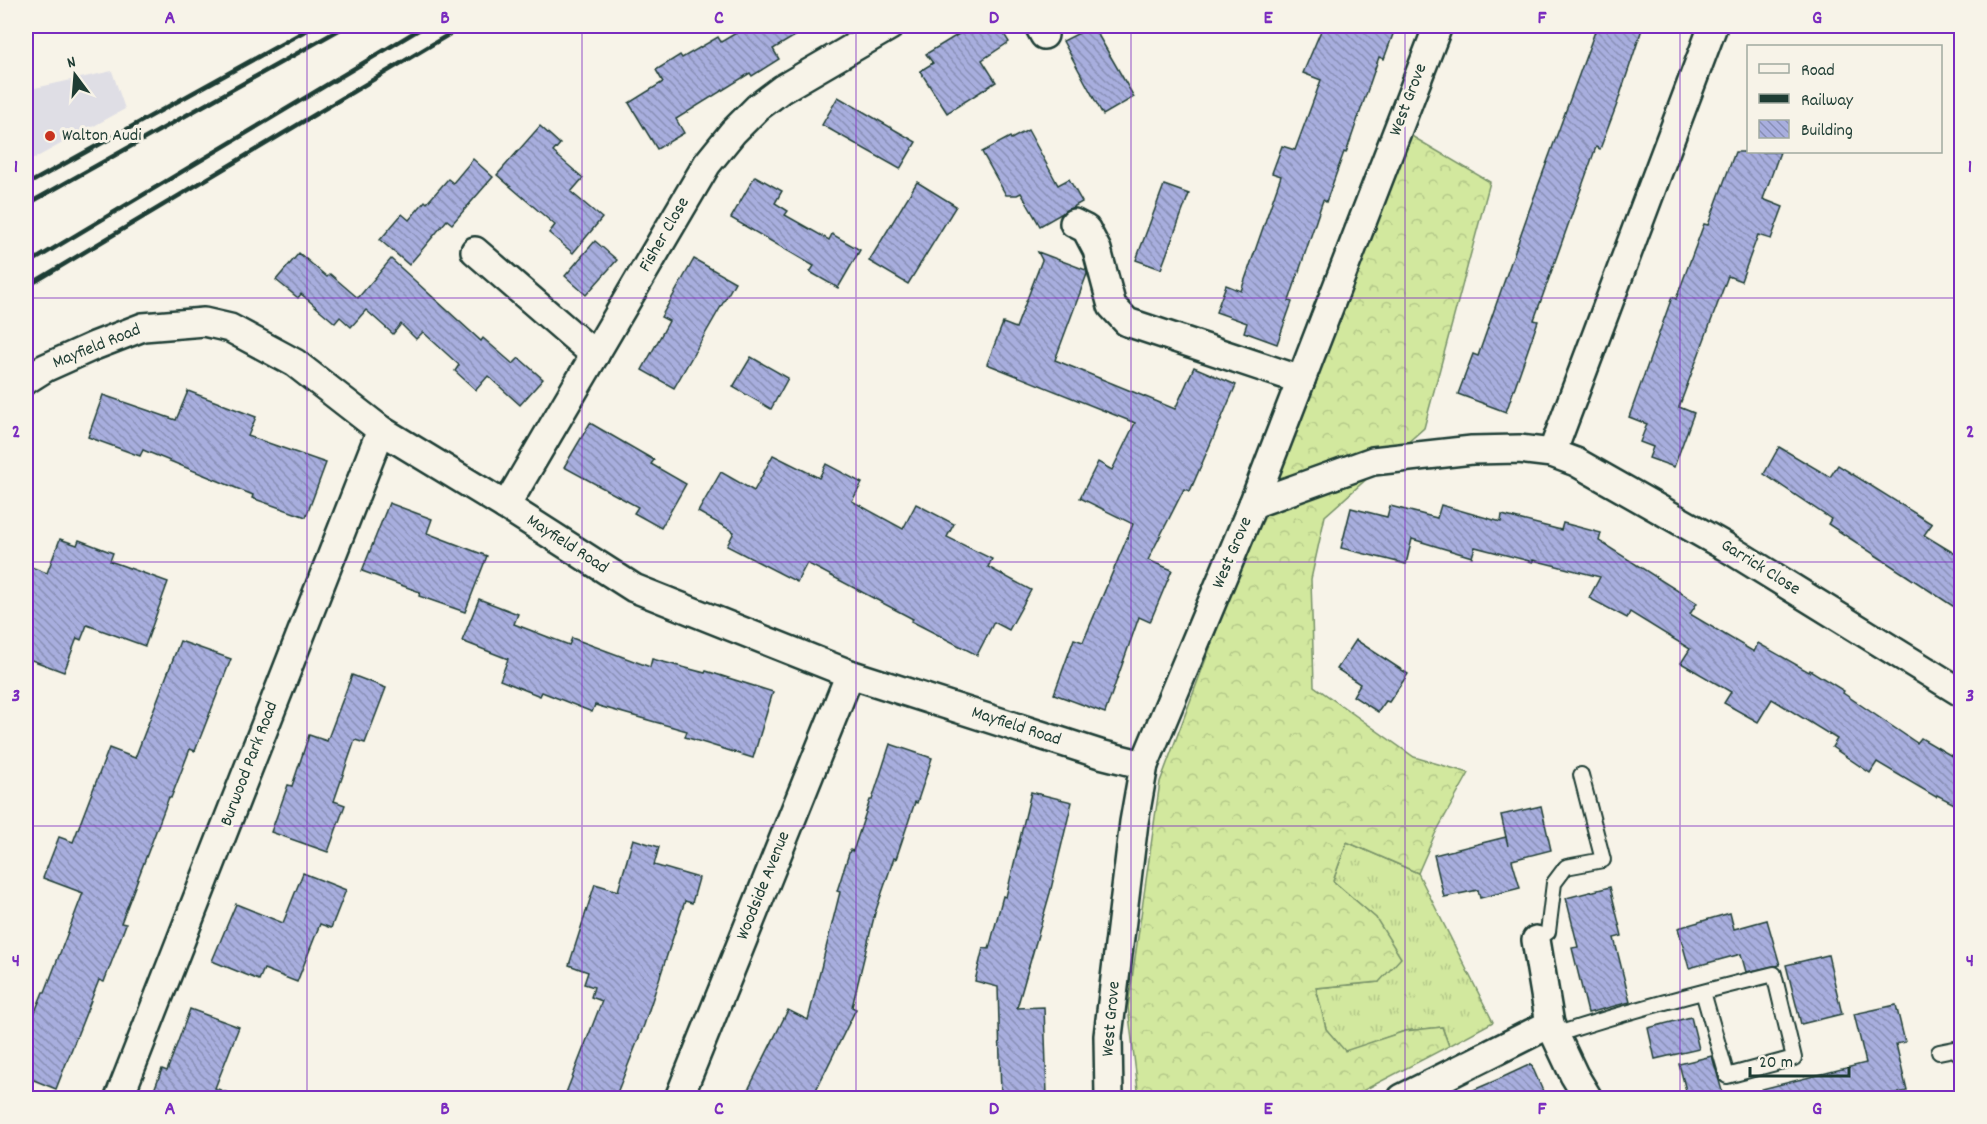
<svg xmlns="http://www.w3.org/2000/svg" width="1987" height="1124" font-family="Dekko,sans-serif">
	<style>
		.built { fill: #dfdee5 }
		.grass { fill: url(#grass-tufts); stroke: #789269; stroke-width: 1.5 }
		.forest { fill: url(#forest-crowns); stroke: #789269; stroke-width: 1.5 }
		.building { fill: url(#building-back-hatch); stroke: #1f3d34; stroke-width: 1.5 }
		.lines { fill: none; stroke-linecap: round; stroke-linejoin: round }
		.service-casing { stroke: #1f3d34; stroke-width: 18 }
		.minor-casing { stroke: #1f3d34; stroke-width: 32 }
		.service { stroke: #f7f3e8; stroke-width: 14 }
		.minor { stroke: #f7f3e8; stroke-width: 27 }
		.rail { stroke: #1f3d34; stroke-width: 4.5 }
		.grid { fill: none; stroke: #7b2cbf; stroke-width: 1.5; stroke-opacity: 0.55 }
		.poi-dot { fill: #c8321e; stroke: #f7f3e8; stroke-width: 2 }
		.labels { text-anchor: middle; dominant-baseline: central; stroke-width: 6; stroke-linejoin: round; paint-order: stroke }
		.street-label { font-size: 18px; fill: #1f3d34; stroke: #f7f3e8 }
		.poi-label { font-size: 18px; fill: #1f3d34; stroke: #f7f3e8; text-anchor: start }
		.neatline { fill: none; stroke: #7b2cbf; stroke-width: 2 }
		.grid-label { font-size: 20px; text-anchor: middle; font-weight: bold; fill: #7b2cbf }
	</style>
	<defs>
		<pattern id="grass-tufts" width="24" height="20" patternUnits="userSpaceOnUse" patternTransform="scale(1.5)"><rect width="24" height="20" fill="#d2e89e"/><path d="M3 7l-1-3M5 7V3M7 7l1-3M15 17l-1-3M17 17v-4M19 17l1-3" fill="none" stroke="#b4c889"/></pattern>
		<pattern id="forest-crowns" width="20" height="18" patternUnits="userSpaceOnUse" patternTransform="scale(1.5)"><rect width="20" height="18" fill="#d2e89e"/><path d="M2 6a3 3 0 1 1 6 0M12 15a3 3 0 1 1 6 0" fill="none" stroke="#b4c889"/></pattern>
		<pattern id="building-back-hatch" width="6" height="6" patternUnits="userSpaceOnUse" patternTransform="scale(1.5)"><rect width="6" height="6" fill="#a8aede"/><path d="M-1 5l2 2M0 0l6 6M5-1l2 2" fill="none" stroke="#888fb5"/></pattern>
	</defs>
	<rect width="100%" height="100%" fill="#f7f3e8"/>
	<filter id="ink" filterUnits="userSpaceOnUse"><feTurbulence type="fractalNoise" baseFrequency=".0167" numOctaves="2"/><feDisplacementMap in="SourceGraphic" scale="12" xChannelSelector="R" yChannelSelector="G"/><feConvolveMatrix kernelMatrix="1 2 1 2 8 2 1 2 1" color-interpolation-filters="sRGB"/></filter>
	<g filter="url(#ink)">
		<path class="built" d="M112,71L125,109L26,163V90Z"/>
		<path class="grass" d="M1347,842L1418,873L1493,1022L1449,1046L1442,1027L1405,1031L1345,1052L1326,1029L1316,988L1379,982L1376,918L1333,881Z"/>
		<path class="forest" d="M1403,131L1490,182L1424,428L1325,516L1311,579L1314,686L1414,757L1469,773L1435,834L1418,873L1347,842L1333,881L1376,918L1401,958L1379,982L1316,988L1326,1029L1345,1051L1405,1031L1442,1027L1449,1046L1349,1098H1139L1128,1007L1160,782Z"/>
		<g class="building">
			<path d="M748,26H812L773,49L779,59L752,76L750,73L676,119L684,133L657,149L629,103L663,82L656,70L680,55L682,58L718,37L721,42Z"/>
			<path d="M972,26H999L1009,42L982,60L996,82L947,113L920,71L933,63L926,54Z"/>
			<path d="M1093,26L1134,97L1103,115L1063,41Z"/>
			<path d="M1323,26H1396L1384,59L1379,57L1346,153L1344,152L1326,202L1323,200L1289,301L1292,302L1277,344L1244,332L1247,323L1216,312L1226,285L1241,291L1281,176L1272,173L1282,146L1295,150L1321,80L1303,73Z"/>
			<path d="M1597,26H1643L1617,104L1600,149L1596,147L1534,320L1538,321L1506,412L1458,394L1473,354L1478,356L1530,208Z"/>
			<path d="M838,97L916,142L900,169L822,125Z"/>
			<path d="M540,126L560,144L553,152L583,178L571,192L602,218L573,253L549,233L555,225L497,175Z"/>
			<path d="M1028,130L1058,185L1069,179L1082,202L1040,226L1021,193L1017,195H1006L982,152L1010,137L1011,139Z"/>
			<path d="M1735,152H1780L1763,199L1783,207L1771,239L1758,235L1741,281L1728,276L1679,407L1694,413L1674,467L1649,458L1653,447L1640,442L1647,424L1629,417L1672,297L1676,299L1704,224L1708,225Z"/>
			<path d="M473,159L493,177L452,224L447,220L409,265L380,240L402,214L409,220L425,201L427,203L448,179L453,183Z"/>
			<path d="M755,176L782,191L775,203L788,211L785,215L829,240L832,234L860,250L838,288L810,272L814,266L731,218Z"/>
			<path d="M917,182L956,206L908,284L869,261Z"/>
			<path d="M1164,185L1189,194L1161,269L1136,260Z"/>
			<path d="M595,241L617,260L586,295L565,276Z"/>
			<path d="M1038,252L1086,270L1087,274L1055,360L1175,409L1194,367L1236,385L1190,491L1184,489L1148,560L1172,570L1150,622L1139,617L1105,713L1054,694L1074,639L1083,642L1133,524L1080,498L1098,462L1112,470L1135,423L987,364L1003,323L1016,328L1042,260Z"/>
			<path d="M299,253L327,277L330,274L358,298L391,259L481,341L483,338L513,364L519,358L543,379L520,405L488,376L476,390L455,371L459,365L423,332L416,339L401,324L393,334L366,310L351,327L340,317L335,323L301,294L298,298L276,280Z"/>
			<path d="M694,259L735,282L674,388L642,370L669,321L661,317Z"/>
			<path d="M751,357L788,378L771,409L733,387Z"/>
			<path d="M188,391L256,417L248,436L326,463L306,517L252,498L253,495L143,450L140,456L88,437L103,395L176,420Z"/>
			<path d="M590,423L654,460L651,464L686,484L661,528L634,513L638,507L564,467Z"/>
			<path d="M1779,447L1830,477L1838,465L1932,524L1924,535L1962,558V612L1828,524L1831,519L1764,474Z"/>
			<path d="M773,455L819,478L826,464L862,483L852,501L903,529L916,504L954,524L947,537L992,559L988,567L1031,590L1009,630L994,622L977,655L911,621L913,619L807,563L797,582L727,546L734,532L698,512L721,472L754,491Z"/>
			<path d="M389,503L432,519L427,533L487,556L465,612L419,596L420,592L362,571Z"/>
			<path d="M1441,505L1501,522L1502,515L1561,530L1563,523L1601,533L1599,541L1697,603L1690,614L1754,652L1758,643L1809,672L1810,670L1844,691L1843,693L1917,743L1921,738L1962,762V808L1937,795L1936,797L1877,762L1870,773L1832,747L1837,739L1772,699L1758,722L1724,703L1731,692L1681,663L1690,649L1630,612L1627,618L1589,598L1600,577L1533,560V562L1475,547L1472,557L1412,539L1406,564L1341,548L1351,508L1387,517L1390,506L1437,518Z"/>
			<path d="M60,539L77,545L79,540L113,553L110,561L168,582L145,646L87,625L81,640L77,638L64,672L26,658V565L47,573Z"/>
			<path d="M479,599L518,614L514,624L569,645L572,638L650,667L652,659L705,673L706,671L773,692L753,758L685,737L687,731L595,705L592,712L542,692L540,696L500,680L508,659L462,641Z"/>
			<path d="M1356,640L1408,674L1389,702L1386,701L1378,712L1353,696L1360,684L1337,669Z"/>
			<path d="M180,641L231,659L195,751L190,749L171,798L169,797L121,923L126,924L104,982L99,980L56,1089L26,1077V1034L43,992H45L83,893L43,878L59,837L73,842L109,748L135,758Z"/>
			<path d="M352,675L386,688L365,743L355,740L334,801L345,805L328,852L271,832L288,785L292,786L309,735L327,741Z"/>
			<path d="M890,744L932,758L917,803L915,802L896,859L894,858L875,913L852,1007L856,1009L812,1098H744L788,1010L808,1020L840,892L837,891L850,850L853,851L870,800H872Z"/>
			<path d="M1031,792L1072,802L1050,893L1017,1008L1044,1007L1047,1095L1001,1096L998,987L975,981L983,948L989,949L1003,896L1006,897Z"/>
			<path d="M1541,806L1551,850L1512,860L1520,888L1480,898L1478,890L1444,897L1434,855L1506,837L1508,846L1501,815Z"/>
			<path d="M633,839L659,847L654,865L699,878L692,903L685,901L644,1025L615,1098H564L602,1001L591,997L594,987L584,984L588,972L569,965L595,884L618,891Z"/>
			<path d="M303,873L346,890L331,928L320,924L297,982L264,969L259,980L212,961L236,904L283,923Z"/>
			<path d="M1610,887L1622,936L1614,938L1630,1002L1588,1013L1572,948L1578,947L1566,898Z"/>
			<path d="M1730,913L1734,929L1767,920L1780,965L1746,972L1741,954L1689,968L1678,928Z"/>
			<path d="M1828,955L1842,1014L1801,1024L1786,965Z"/>
			<path d="M1896,1005L1905,1042L1896,1044L1907,1091L1879,1098H1763L1762,1089L1866,1063L1854,1014Z"/>
			<path d="M190,1009L239,1027L215,1088L234,1095V1098H151L162,1069L167,1071Z"/>
			<path d="M1691,1017L1699,1049L1655,1059L1648,1028Z"/>
			<path d="M1712,1056L1724,1098H1688L1679,1064Z"/>
			<path d="M1531,1064L1546,1098H1455L1499,1079Z"/>
		</g>
		<g class="lines">
			<g class="service-casing">
				<g id="service">
					<path d="M1536,940L1548,932L1554,883L1566,867L1603,860L1581,775"/>
					<path d="M1555,1035C1627,1011 1700,992 1774,974L1794,1058L1727,1076L1703,992"/>
					<path d="M1939,1052L1954,1049L1962,1056"/>
				</g>
			</g>
			<g class="minor-casing">
				<g id="minor">
					<path d="M1039,26L1044,35"/>
					<path d="M1074,223L1086,229L1097,250L1112,306L1127,322L1301,380"/>
					<path d="M475,251L595,355"/>
					<path d="M26,380L45,368L94,346L143,327L204,322L230,328L295,363L381,430L506,506L634,588L850,674L1100,754L1144,765"/>
					<path d="M1552,453L1713,26"/>
					<path d="M1253,504L1373,461L1472,450L1519,449L1552,453L1576,462L1726,547L1962,693"/>
					<path d="M506,506L707,164L733,132L758,107L782,89L890,26"/>
					<path d="M1536,940L1550,1024L1574,1075L1588,1098"/>
					<path d="M119,1098L381,430"/>
					<path d="M679,1098L850,674"/>
					<path d="M1109,1098L1108,1036L1134,822L1144,765L1253,504L1438,26"/>
					<path d="M1402,1098L1550,1024"/>
				</g>
			</g>
			<use href="#service" class="service"/>
			<use href="#minor" class="minor"/>
			<g class="rail">
				<path d="M26,185L314,26"/>
				<path d="M26,205L346,26"/>
				<path d="M26,265L425,26"/>
				<path d="M26,287L463,26"/>
			</g>
		</g>
	</g>
	<path class="grid" d="M307,26V1098M582,26V1098M856,26V1098M1131,26V1098M1405,26V1098M1680,26V1098M26,298H1962M26,562H1962M26,826H1962"/>
	<circle class="poi-dot" cx="50" cy="136" r="6"/>
	<g class="labels">
		<g class="street-label">
			<text transform="translate(1409 100) rotate(-69)">West Grove</text>
			<text transform="translate(665 235) rotate(-60)">Fisher Close</text>
			<text transform="translate(97 347) rotate(-22)">Mayfield Road</text>
			<text transform="translate(567 545) rotate(33)">Mayfield Road</text>
			<text transform="translate(1233 553) rotate(-67)">West Grove</text>
			<text transform="translate(1760 568) rotate(32)">Garrick Close</text>
			<text transform="translate(1016 727) rotate(18)">Mayfield Road</text>
			<text transform="translate(250 764) rotate(-69)">Burwood Park Road</text>
			<text transform="translate(764 886) rotate(-68)">Woodside Avenue</text>
			<text transform="translate(1112 1019) rotate(-85)">West Grove</text>
		</g>
		<g class="poi-label">
			<text x="62" y="136">Walton Audi</text>
		</g>
	</g>
	<rect width="1987" height="1124" fill="none" stroke="#f7f3e8" stroke-width="66"/>
	<rect x="1747" y="45" width="195" height="108" fill="#f7f3e8" stroke="#a1aaa0" stroke-width="1.5"/>
	<rect x="1759" y="64" width="30" height="9" fill="#f7f3e8" stroke="#a1aaa0" stroke-width="1.5"/>
	<text x="1801" y="75" font-size="18" fill="#1f3d34">Road</text>
	<rect x="1759" y="94" width="30" height="9" fill="#1f3d34" stroke="#a1aaa0" stroke-width="1.5"/>
	<text x="1801" y="105" font-size="18" fill="#1f3d34">Railway</text>
	<rect x="1759" y="120" width="30" height="18" fill="url(#building-back-hatch)" stroke="#a1aaa0" stroke-width="1.5"/>
	<text x="1801" y="135" font-size="18" fill="#1f3d34">Building</text>
	<g transform="translate(75 75) rotate(344)" stroke="#f7f3e8" stroke-width="4.5" paint-order="stroke">
	<path d="M0-4.5L10 22L0 15L-10 22Z" fill="#1f3d34"/>
	<text y="-9" font-size="16" font-weight="bold" text-anchor="middle" fill="#1f3d34">N</text>
	</g>
	<path d="M1750 1067v9h99v-9" fill="none" stroke="#1f3d34" stroke-width="3"/>
	<text x="1759" y="1067" font-size="18" fill="#1f3d34" stroke="#f7f3e8" stroke-width="4.5" paint-order="stroke">20 m</text>
	<rect x="33" y="33" width="1921" height="1058" class="neatline"/>
	<g class="grid-label">
		<text x="170" y="23">A</text>
		<text x="445" y="23">B</text>
		<text x="719" y="23">C</text>
		<text x="994" y="23">D</text>
		<text x="1268" y="23">E</text>
		<text x="1542" y="23">F</text>
		<text x="1817" y="23">G</text>
		<text x="16" y="172">1</text>
		<text x="1970" y="172">1</text>
		<text x="16" y="437">2</text>
		<text x="1970" y="437">2</text>
		<text x="16" y="701">3</text>
		<text x="1970" y="701">3</text>
		<text x="16" y="966">4</text>
		<text x="1970" y="966">4</text>
		<text x="170" y="1114">A</text>
		<text x="445" y="1114">B</text>
		<text x="719" y="1114">C</text>
		<text x="994" y="1114">D</text>
		<text x="1268" y="1114">E</text>
		<text x="1542" y="1114">F</text>
		<text x="1817" y="1114">G</text>
	</g>
</svg>
